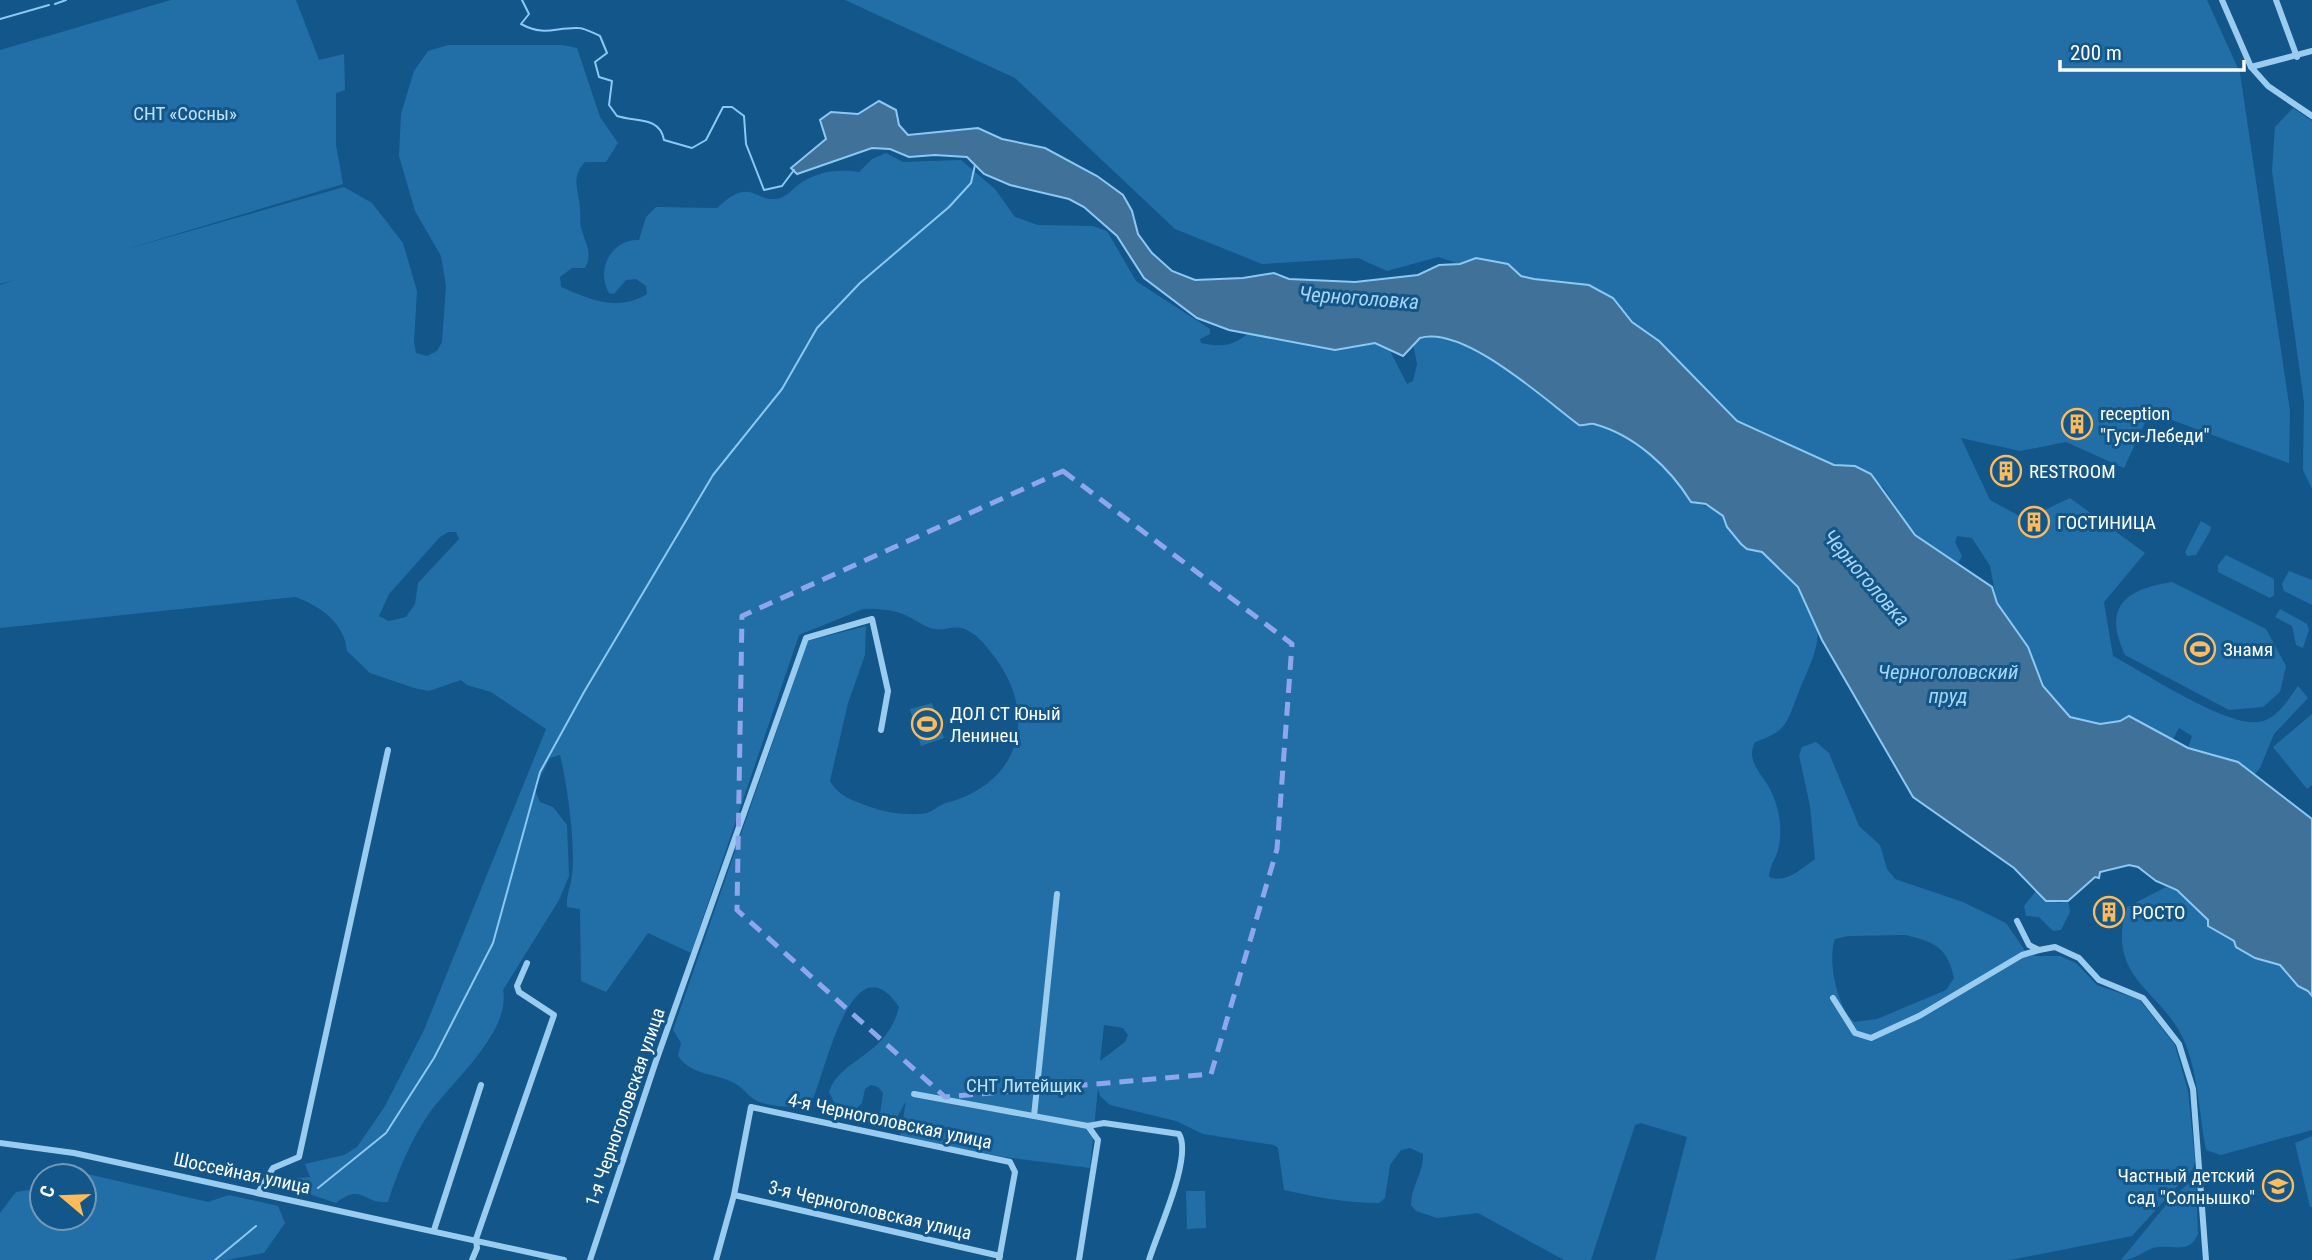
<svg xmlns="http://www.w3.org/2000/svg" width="2312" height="1260" font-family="'Roboto Condensed',sans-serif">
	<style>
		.green { fill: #226fa8; fill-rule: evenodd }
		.water { fill: #407198; stroke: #8bc9f4; stroke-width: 2 }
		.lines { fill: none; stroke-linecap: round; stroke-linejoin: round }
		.stream { stroke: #8bc9f4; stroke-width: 2 }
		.minor { stroke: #9accf0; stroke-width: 6 }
		.marked { fill: none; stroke: #8ea6ec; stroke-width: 5; stroke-dasharray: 14 9; stroke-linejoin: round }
		.labels { text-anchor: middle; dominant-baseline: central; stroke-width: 6; stroke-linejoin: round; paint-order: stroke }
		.park-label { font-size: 19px; fill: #c0e3fc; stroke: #13568a }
		.poi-label { font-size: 19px; fill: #fff; stroke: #13568a; text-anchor: start }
		.street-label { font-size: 19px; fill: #fff; stroke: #13568a }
		.water-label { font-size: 21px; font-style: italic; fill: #a5d5f8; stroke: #13568a }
	</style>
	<rect width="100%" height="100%" fill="#13568a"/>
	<g class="green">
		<path d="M171,0H296L319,60L344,54L345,90L336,93V145L343,184L120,251L344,187L372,203L403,243L417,291L414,342L416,353L427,356L437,351L442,342L446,286L441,256L415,211L399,156L401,114L414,71L428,51L448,45H562L577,48L600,117L618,143L606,162H585C570,178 579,190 580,209C581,216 579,224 582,231C586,245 593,253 585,268H572L560,277L561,287C592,300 617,312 647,294L646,286L636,279L626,280L614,294L609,293C595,269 612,239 639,240L646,217L656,207L717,208C753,174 754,205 780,198C786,197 793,189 798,185C818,171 836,169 859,172L872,159L886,153L903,162L961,160L995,189L1015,217L1038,225L1093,226L1107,231L1136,281L1210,329V334L1200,339L1201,343C1220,347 1232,347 1247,334L1335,350L1374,343L1388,347L1407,384L1413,381L1417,364L1413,344C1450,313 1548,401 1578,425C1584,426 1589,423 1594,424C1635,434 1670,468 1691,502C1702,506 1717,506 1724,517C1729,526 1733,537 1741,544C1747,548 1755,548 1761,551C1781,562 1814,605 1817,627C1821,647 1805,675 1798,694C1786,723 1788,731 1755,742C1745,762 1763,774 1771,791C1780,810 1784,836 1776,856C1772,864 1770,868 1769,877C1786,884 1801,869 1815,859L1810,806L1799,755L1802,747L1816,742L1829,753L1859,826L1880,845L1887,869L1895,879L1963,902L2006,923L2026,952L2035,956H2060L2076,963L2097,985L2140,1000L2175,1045L2188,1091L2195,1161L2193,1169L2132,1236L2010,1260H1655L1687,1137L1641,1123L1635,1125L1591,1260H1564L1478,1213L1437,1218L1416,1211L1411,1205C1411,1186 1424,1172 1423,1154L1410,1148L1401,1150L1390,1165L1385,1198L1379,1203C1347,1203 1315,1197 1284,1190L1278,1148L1274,1145L1203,1134L1176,1121L1110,1105L1100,1096L1098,1088L1090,1168L1004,1157L900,1137L906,1101L895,1121H887L880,1114L883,1093L878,1087L871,1085L865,1089L862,1103L852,1113L839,1112L829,1092C840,1058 887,1057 899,1007C852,936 824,1077 811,1104C797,1109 771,1107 757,1101C749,1097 743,1088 736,1084C718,1073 691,1076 678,1056L681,1043L673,1030L808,641L866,626L865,655L848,703L830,781C839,797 856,802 874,808C886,813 913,816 927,813C933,811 939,805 946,803C1020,784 1040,715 993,655C986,645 973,630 961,628C952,626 943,631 934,629C924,627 915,619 905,615C894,610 876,608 863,609L799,635L691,953L648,933L606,992L581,981L580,909L567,907C566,895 571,886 572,875C576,847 567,782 560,755L550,758L534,789L540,802L553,807L567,825L569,876L559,900L503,990C511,1033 450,1083 428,1115C411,1140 397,1173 388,1202C364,1205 362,1182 336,1203L291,1188L293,1179L310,1177L305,1164L344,1155L357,1147L385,1106L424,1030L546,729L491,692L467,685L461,680L429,691L414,688L370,673L347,651C345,623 319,605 295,597L0,628V285L15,280L0,284V50ZM448,532H456L459,539L418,583L415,604L406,617L389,621L379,616L389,594L440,537ZM1906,935C1935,943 1947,946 1954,978L1946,990L1877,1019L1854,1022C1837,1007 1827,959 1835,939L1848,936ZM1104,1025L1123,1028L1128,1035L1125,1042L1100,1061Z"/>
		<path d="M845,0H2207L2240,73L2290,411L2289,463L2150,412L2124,468L2066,442L2020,451L1961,438L1990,500L2025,519L2070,498L2145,553L2104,602L2113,656C2145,673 2226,727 2259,722C2277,719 2288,700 2298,686L2308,698L2274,734L2260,768L2254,775C2236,757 2212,754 2188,748L2192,736L2179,728L2172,741L2129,716L2110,724L2088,723L2070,717L2048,694L2028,647L1997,603L1990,566L1972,538L1957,536L1955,542L1962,556L1958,563L1915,535L1883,487L1855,466L1834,465L1737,421L1632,322L1613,298L1589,285L1534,279L1521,276L1508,264L1476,258L1460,264L1438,257L1387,271L1358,258L1262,264L1175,229L1015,78Z"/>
		<path d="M2293,108L2312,121V489L2303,470L2304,402L2272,171L2275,127Z"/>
		<path d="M2201,521L2211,527L2210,531L2196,555L2187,556L2185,552Z"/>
		<path d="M2226,555L2274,579V595L2270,598L2218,572V565Z"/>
		<path d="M2289,571L2312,580V605L2284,591L2282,584Z"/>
		<path d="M2172,582L2266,629L2286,666L2280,692L2263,707L2229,710L2125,655C2102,606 2126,589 2172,582Z"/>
		<path d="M2280,609L2307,624L2309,630L2303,648L2296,645L2292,626L2275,617Z"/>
		<path d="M932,703L944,738L921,746L910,709Z"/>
		<path d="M2312,714V785L2307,789L2273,747Z"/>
		<path d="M2166,887L2177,890L2208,920V926L2234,941L2236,947L2255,958L2280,965L2298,986L2309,991L2312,996V1130L2221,1155L2206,1150C2199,1115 2199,1079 2186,1045C2165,990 2104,981 2127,907Z"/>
		<path d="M2036,891L2058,903L2068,901L2070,912L2061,930L2053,931L2039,917L2026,916L2024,906Z"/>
		<path d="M2312,1136V1207H2310L2295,1143Z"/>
		<path d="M66,1169L208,1202L229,1195L278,1206L285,1223L264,1253L226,1260H0V1213L16,1192L42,1188V1218H84V1176H63Z"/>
		<path d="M2193,1179L2196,1185L2198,1234C2189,1256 2170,1243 2153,1248C2142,1252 2135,1260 2121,1260L2170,1200Z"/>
		<path d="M1186,1191H1205L1206,1228L1187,1229Z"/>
	</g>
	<path class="water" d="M879,101L896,110L899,125L908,135L978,128L1002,139L1045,148L1097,176L1123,195L1132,211L1138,234L1152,253L1172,271L1195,280L1243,278L1274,273L1289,279L1355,282L1418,275L1439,265L1460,264L1476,258L1508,264L1521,276L1534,279L1589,285L1613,298L1632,322L1659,341L1737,421L1834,465L1855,466L1871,474L1915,535L1992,587L1997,603L2028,647L2043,686L2070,717L2100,724L2120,721L2129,716L2188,748L2238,762L2312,819V996L2308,991L2298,986L2280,965L2255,958L2236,947L2234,941L2208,926V920L2177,890L2156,881L2138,867L2129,865L2100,872L2099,878L2095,877L2068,901H2046L2014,868L1913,797L1822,640L1798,587L1762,552L1747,549L1741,544L1727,527L1723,516L1706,504L1691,502C1670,468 1635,435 1594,424C1589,423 1584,426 1579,425C1544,399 1464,325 1420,338L1403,356L1375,343L1335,350L1229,330L1197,318L1144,278L1117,236L1084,207L1069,199L1010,185L984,174L967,157L935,155L909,157L890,149L872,148L797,174L791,168L826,139L820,120L831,112L858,114Z"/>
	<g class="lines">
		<g class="stream">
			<path d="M522,0L529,14L521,24C545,37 555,27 578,28C585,28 593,33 600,36L607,53L595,62L599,77L612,81L609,105L617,116C635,122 660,116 664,140L692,148L706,140L723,107H732L744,116L746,144L764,190L782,186L794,170"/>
			<path d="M55,4L66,0"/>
			<path d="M0,19L49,5"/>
			<path d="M318,1188L386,1133L434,1058L493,943L540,772L584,692L713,475L782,389L817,328L860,283L949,207L971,183L975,165"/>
			<path d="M215,1260L256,1226"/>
		</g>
		<g class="minor">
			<path d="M2222,0L2251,67L2268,86L2312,116"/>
			<path d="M2276,0L2297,57"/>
			<path d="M2251,67L2312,51"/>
			<path d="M2017,921L2029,945L2039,950L2055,947L2079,958L2099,980L2143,998L2179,1044L2193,1089L2206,1260"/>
			<path d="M1833,998L1855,1033L1871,1038L1919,1016L2022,955L2039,950"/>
			<path d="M914,1094L1088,1126L1104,1123L1179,1134C1193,1157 1157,1233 1149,1260"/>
			<path d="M1034,1116L1057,894"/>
			<path d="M0,1143L74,1153L564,1260"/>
			<path d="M258,1193L273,1168L299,1157L388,750"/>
			<path d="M734,1195L1000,1256"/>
			<path d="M434,1230L481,1085"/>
			<path d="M472,1260L477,1248L476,1239L554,1015L519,992L517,986L527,963"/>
			<path d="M590,1260L655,1064L806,638L872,619L888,691L881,730"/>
			<path d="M716,1260L734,1195L751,1107L1010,1162L1015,1172L999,1260"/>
			<path d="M1079,1260L1098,1140L1088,1126"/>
		</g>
	</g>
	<path class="marked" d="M1063,471L1292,644L1277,849L1211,1074L945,1097L737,910L742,616Z"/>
	<defs>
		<g id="building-ring" transform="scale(1.575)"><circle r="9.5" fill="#13568a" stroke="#ffba59" stroke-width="1.5"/><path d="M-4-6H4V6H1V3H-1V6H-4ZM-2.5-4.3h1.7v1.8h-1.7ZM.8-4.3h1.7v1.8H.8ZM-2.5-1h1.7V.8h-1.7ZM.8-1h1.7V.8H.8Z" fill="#ffba59"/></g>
		<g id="stadium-ring" transform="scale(1.575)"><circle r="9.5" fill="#13568a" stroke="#ffba59" stroke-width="1.5"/><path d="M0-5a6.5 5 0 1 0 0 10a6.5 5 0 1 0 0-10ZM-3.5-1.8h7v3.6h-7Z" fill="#ffba59"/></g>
		<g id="school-ring" transform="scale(1.575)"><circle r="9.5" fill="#13568a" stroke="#ffba59" stroke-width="1.5"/><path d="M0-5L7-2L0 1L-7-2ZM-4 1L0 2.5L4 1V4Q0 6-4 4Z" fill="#ffba59"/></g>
	</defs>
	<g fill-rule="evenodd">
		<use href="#building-ring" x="2077" y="424"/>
		<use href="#building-ring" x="2006" y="471"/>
		<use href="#building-ring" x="2034" y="522"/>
		<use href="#stadium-ring" x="2200" y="649"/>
		<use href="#stadium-ring" x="927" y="724"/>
		<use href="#building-ring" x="2109" y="912"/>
		<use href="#school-ring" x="2278" y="1186"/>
	</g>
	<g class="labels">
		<g class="park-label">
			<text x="185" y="113">СНТ «Сосны»</text>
			<text x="1024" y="1085">СНТ Литейщик</text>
		</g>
		<g class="poi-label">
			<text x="2100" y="413">reception<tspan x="2100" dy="22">"Гуси-Лебеди"</tspan></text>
			<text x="2029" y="471">RESTROOM</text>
			<text x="2057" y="522">ГОСТИНИЦА</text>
			<text x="2223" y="649">Знамя</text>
			<text x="950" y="713">ДОЛ СТ Юный<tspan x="950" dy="22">Ленинец</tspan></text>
			<text x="2132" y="912">РОСТО</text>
			<text x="2255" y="1175" text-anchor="end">Частный детский<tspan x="2255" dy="22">сад "Солнышко"</tspan></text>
		</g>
		<g class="street-label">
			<text transform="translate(625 1107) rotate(-71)">1-я Черноголовская улица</text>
			<text transform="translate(890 1121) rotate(12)">4-я Черноголовская улица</text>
			<text transform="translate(242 1173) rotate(12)">Шоссейная улица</text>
			<text transform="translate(870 1210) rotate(13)">3-я Черноголовская улица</text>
		</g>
		<g class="water-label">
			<text transform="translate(1359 298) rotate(4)">Черноголовка</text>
			<text transform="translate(1866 578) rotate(49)">Черноголовка</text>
			<text x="1948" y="672">Черноголовский<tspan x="1948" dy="24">пруд</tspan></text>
		</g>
	</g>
	<g transform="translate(63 1197) rotate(289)"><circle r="33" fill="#13568a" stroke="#719ab9" stroke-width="2"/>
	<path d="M0-5L12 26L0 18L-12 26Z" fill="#ffba59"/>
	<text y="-10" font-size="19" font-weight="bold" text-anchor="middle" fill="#ffffff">С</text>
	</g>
	<path d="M2060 60v10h184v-10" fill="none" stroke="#ffffff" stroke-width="3.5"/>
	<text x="2070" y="60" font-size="21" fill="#ffffff" stroke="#13568a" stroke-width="5" paint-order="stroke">200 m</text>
</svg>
